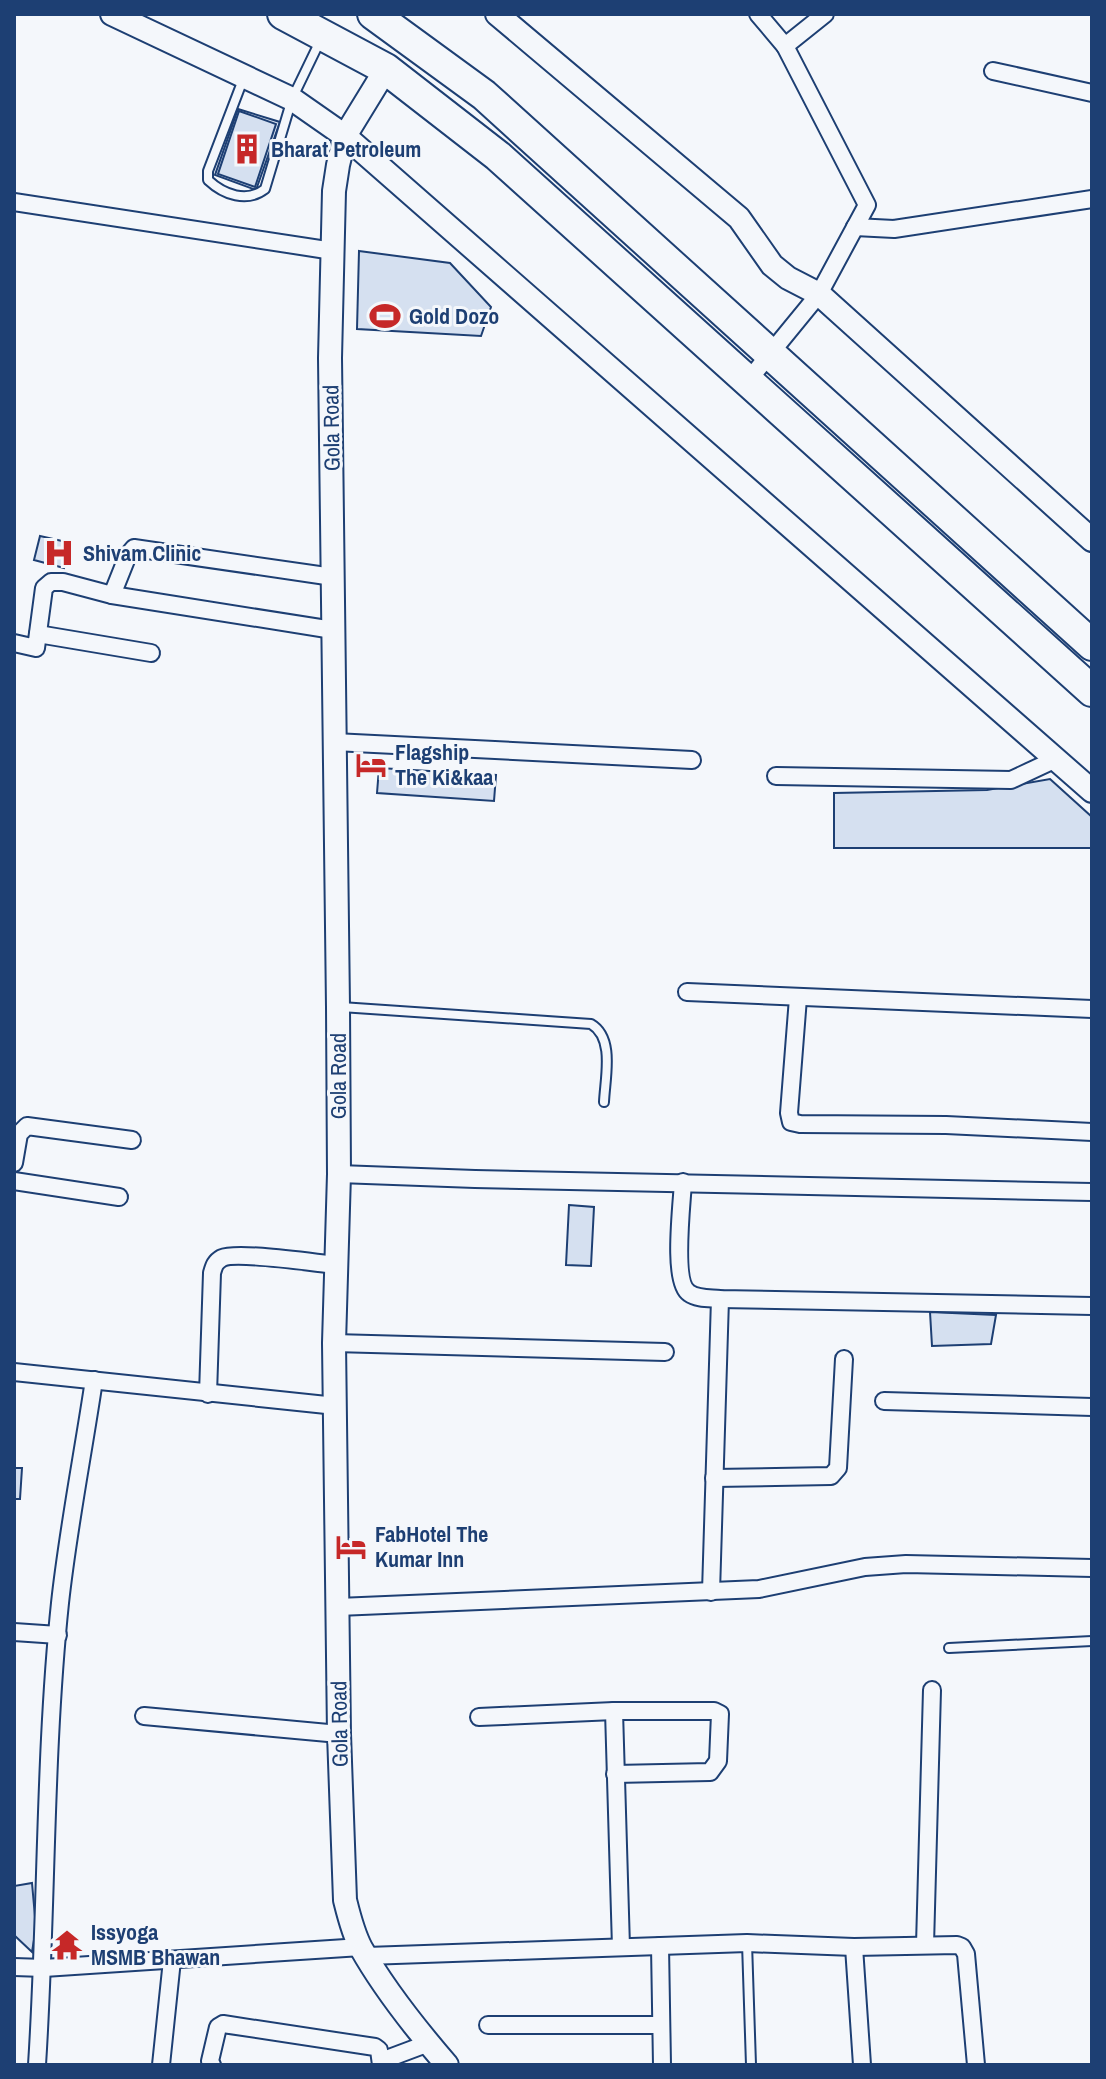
<svg xmlns="http://www.w3.org/2000/svg" width="1106" height="2079" font-family="'Archivo Narrow',sans-serif">
	<style>
		.building { fill: #d5e0f0; stroke: #1d3f73; stroke-width: 2 }
		.lines { fill: none; stroke-linecap: round; stroke-linejoin: round }
		.lane-casing { stroke: #1d3f73; stroke-width: 12 }
		.street-casing { stroke: #1d3f73; stroke-width: 20 }
		.secondary-casing { stroke: #1d3f73; stroke-width: 26 }
		.highway-casing { stroke: #1d3f73; stroke-width: 34 }
		.lane { stroke: #f4f7fb; stroke-width: 8 }
		.street { stroke: #f4f7fb; stroke-width: 16 }
		.secondary { stroke: #f4f7fb; stroke-width: 22 }
		.highway { stroke: #f4f7fb; stroke-width: 30 }
		.labels { text-anchor: middle; dominant-baseline: central; stroke-width: 6; stroke-linejoin: round; paint-order: stroke }
		.poi-label { font-size: 22px; font-weight: bold; fill: #1d3f73; stroke: #f4f7fb; text-anchor: start }
		.street-label { font-size: 22px; fill: #1d3f73; stroke: #f4f7fb }
	</style>
	<rect width="100%" height="100%" fill="#f4f7fb"/>
	<g class="building">
		<path d="M238,109L280,122L256,190L215,175Z"/>
		<path d="M239,111L276,124L255,187L218,174Z"/>
		<path d="M359,251L450,263L491,307L481,336L357,329Z"/>
		<path d="M40,536L71,543L64,568L34,560Z"/>
		<path d="M379,768L496,775L494,801L377,793Z"/>
		<path d="M1050,779L1092,817V848H834V793L987,790Z"/>
		<path d="M569,1205L594,1207L591,1266L566,1265Z"/>
		<path d="M930,1312L996,1315L991,1344L932,1346Z"/>
		<path d="M14,1468H22L20,1499H14Z"/>
		<path d="M32,1883L36,1928L32,1952L14,1935V1886Z"/>
	</g>
	<g class="lines">
		<g class="lane-casing">
			<g id="lane">
				<path d="M244,77L208,171V180C224,195 247,203 265,189L292,99L321,39"/>
				<path d="M341,1007L591,1024C615,1038 605,1078 604,1102"/>
				<path d="M949,1648L1092,1641"/>
				<path d="M747,1943L751,2065"/>
			</g>
		</g>
		<g class="street-casing">
			<g id="street">
				<path d="M758,14L785,46"/>
				<path d="M993,71L1092,93"/>
				<path d="M14,202L333,251"/>
				<path d="M855,227L894,229L1092,199"/>
				<path d="M747,382L819,294L867,205L785,46L825,14"/>
				<path d="M112,595L128,555L134,548L333,577"/>
				<path d="M38,634L151,653"/>
				<path d="M14,643L36,648L44,588L51,582H63L112,595L333,630"/>
				<path d="M334,742L692,760"/>
				<path d="M776,776L1011,780L1056,759"/>
				<path d="M687,992L1092,1009"/>
				<path d="M798,998L789,1113L791,1122L800,1124L946,1125L1092,1132"/>
				<path d="M14,1163L19,1134L27,1126L132,1140"/>
				<path d="M339,1174L475,1179L1092,1192"/>
				<path d="M14,1181L119,1197"/>
				<path d="M683,1182C682,1203 672,1282 689,1293C697,1299 710,1298 720,1299L1092,1306"/>
				<path d="M334,1343L665,1352"/>
				<path d="M14,1372L336,1406"/>
				<path d="M208,1394L212,1273C214,1266 215,1262 222,1258C237,1251 315,1263 336,1265"/>
				<path d="M884,1401L1092,1407"/>
				<path d="M714,1478L831,1476L838,1468L844,1359"/>
				<path d="M711,1592L720,1299"/>
				<path d="M338,1607L759,1589L865,1567L906,1564L1092,1568"/>
				<path d="M14,1632L58,1635"/>
				<path d="M614,1711L621,1947"/>
				<path d="M144,1716L339,1734"/>
				<path d="M479,1717L614,1711H714L720,1714L718,1761L710,1772L615,1774"/>
				<path d="M925,1945L932,1690"/>
				<path d="M660,1946L662,2065"/>
				<path d="M854,1947L862,2065"/>
				<path d="M367,1956L747,1943L854,1947L957,1945L962,1947L966,1954L976,2065"/>
				<path d="M14,1967L44,1968L361,1947"/>
				<path d="M488,2025H661"/>
				<path d="M381,2061L429,2043"/>
				<path d="M37,2065C47,1911 44,1756 60,1603C68,1529 83,1454 94,1380"/>
				<path d="M161,2065L172,1960"/>
				<path d="M212,2065L210,2061L218,2027L223,2024L375,2047L379,2050L381,2065"/>
			</g>
		</g>
		<g class="secondary-casing">
			<g id="secondary">
				<path d="M112,14L292,99L345,136L1092,791"/>
				<path d="M497,14L739,218L772,265L788,278L819,294L1092,540"/>
				<path d="M386,69L345,136L338,165L334,191L330,358L338,1007L339,1174L334,1343L339,1734L345,1900C349,1916 353,1933 361,1948C384,1989 416,2029 447,2065"/>
			</g>
		</g>
		<g class="highway-casing">
			<g id="highway">
				<path d="M283,14L386,69L498,156L1092,691"/>
				<path d="M373,14L484,95L1092,645"/>
			</g>
		</g>
		<use href="#lane" class="lane"/>
		<use href="#street" class="street"/>
		<use href="#secondary" class="secondary"/>
		<use href="#highway" class="highway"/>
	</g>
	<defs>
		<g id="building-bare" transform="scale(2.4)"><path d="M-4-6H4V6H1V3H-1V6H-4ZM-2.5-4.3h1.7v1.8h-1.7ZM.8-4.3h1.7v1.8H.8ZM-2.5-1h1.7V.8h-1.7ZM.8-1h1.7V.8H.8Z" fill="#c62828" stroke="#f4f7fb" stroke-width="2.5" paint-order="stroke"/></g>
		<g id="stadium-bare" transform="scale(2.4)"><path d="M0-5a6.5 5 0 1 0 0 10a6.5 5 0 1 0 0-10ZM-3.5-1.8h7v3.6h-7Z" fill="#c62828" stroke="#f4f7fb" stroke-width="2.5" paint-order="stroke"/></g>
		<g id="hospital-bare" transform="scale(2.4)"><path d="M-5-5h3v3.5h4V-5h3V5h-3V1.5h-4V5h-3Z" fill="#c62828" stroke="#f4f7fb" stroke-width="2.5" paint-order="stroke"/></g>
		<g id="hotel-bare" transform="scale(2.4)"><path d="M-6-4.5h1.5V1H6V5H4.5V3h-9V5H-6ZM-4 0a1.8 1.8 0 1 1 3.6 0ZM.5 0V-2.5h3Q6-2.5 6 0Z" fill="#c62828" stroke="#f4f7fb" stroke-width="2.5" paint-order="stroke"/></g>
		<g id="temple-bare" transform="scale(2.4)"><path d="M0-6L5-2H3V0L6.5 2.5H4V6H1.5V3h-3V6H-4V2.5H-6.5L-3 0V-2H-5Z" fill="#c62828" stroke="#f4f7fb" stroke-width="2.5" paint-order="stroke"/></g>
	</defs>
	<g fill-rule="evenodd">
		<use href="#building-bare" x="247" y="149"/>
		<use href="#stadium-bare" x="385" y="316"/>
		<use href="#hospital-bare" x="59" y="553"/>
		<use href="#hotel-bare" x="371" y="765"/>
		<use href="#hotel-bare" x="351" y="1547"/>
		<use href="#temple-bare" x="67" y="1945"/>
	</g>
	<g class="labels">
		<g class="poi-label">
			<text x="271" y="149">Bharat Petroleum</text>
			<text x="409" y="316">Gold Dozo</text>
			<text x="83" y="553">Shivam Clinic</text>
			<text x="395" y="752">Flagship<tspan x="395" dy="25">The Ki&amp;kaa</tspan></text>
			<text x="375" y="1534">FabHotel The<tspan x="375" dy="25">Kumar Inn</tspan></text>
			<text x="91" y="1932">Issyoga<tspan x="91" dy="25">MSMB Bhawan</tspan></text>
		</g>
		<g class="street-label">
			<text transform="translate(331 428) rotate(-91)">Gola Road</text>
			<text transform="translate(338 1076) rotate(-90)">Gola Road</text>
			<text transform="translate(339 1724) rotate(-91)">Gola Road</text>
		</g>
	</g>
	<rect width="1106" height="2079" fill="none" stroke="#1d3f73" stroke-width="32"/>
</svg>
